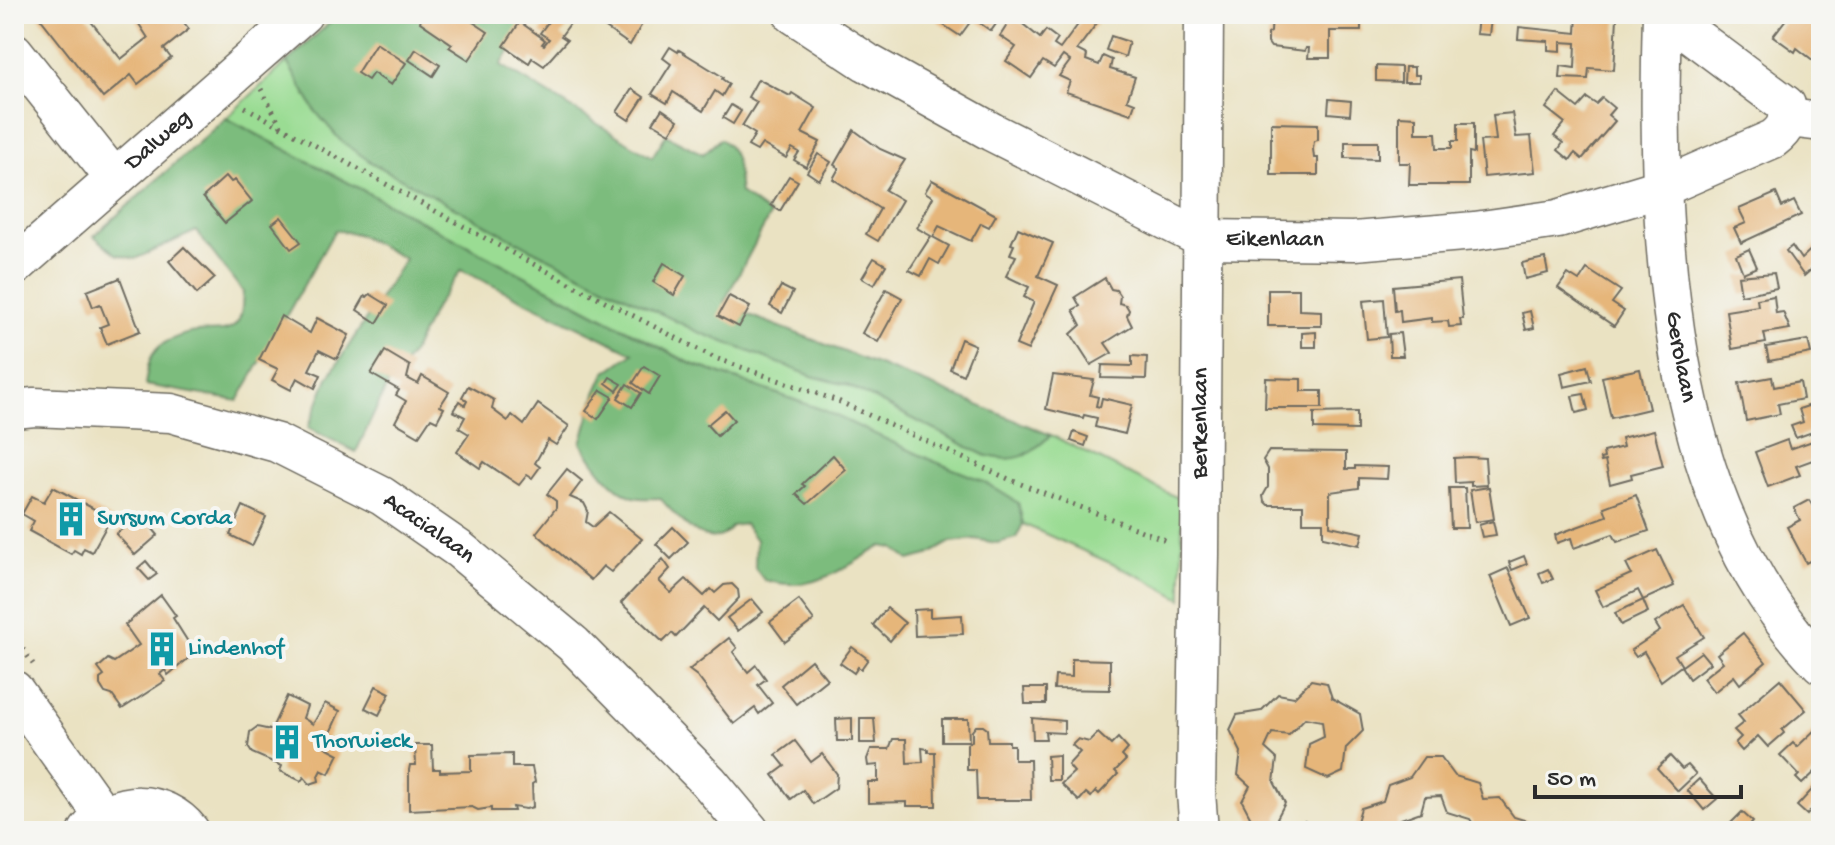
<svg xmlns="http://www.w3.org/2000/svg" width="1835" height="845" font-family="'Gochi Hand',sans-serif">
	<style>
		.green { fill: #9adc93; stroke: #62845f; stroke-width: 2 }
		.forest { fill: #7bbc7d; stroke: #537454; stroke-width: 2 }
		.building { fill: #e6b67a }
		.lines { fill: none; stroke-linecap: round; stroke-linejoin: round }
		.minor-casing { stroke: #6e6b60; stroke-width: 41 }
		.path { stroke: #6e6b60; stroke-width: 5; stroke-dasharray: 2 6; stroke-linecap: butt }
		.minor { stroke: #fff; stroke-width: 38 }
		.labels { text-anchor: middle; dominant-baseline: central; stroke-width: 8; stroke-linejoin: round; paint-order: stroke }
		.street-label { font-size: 24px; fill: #2b2b2b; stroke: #f6f6f2 }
		.culture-label { font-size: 24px; fill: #0d838f; stroke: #f6f6f2; text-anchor: start }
	</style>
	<rect width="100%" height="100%" fill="#f6f6f2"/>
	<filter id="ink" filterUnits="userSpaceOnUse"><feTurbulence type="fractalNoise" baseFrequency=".0125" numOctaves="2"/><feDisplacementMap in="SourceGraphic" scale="16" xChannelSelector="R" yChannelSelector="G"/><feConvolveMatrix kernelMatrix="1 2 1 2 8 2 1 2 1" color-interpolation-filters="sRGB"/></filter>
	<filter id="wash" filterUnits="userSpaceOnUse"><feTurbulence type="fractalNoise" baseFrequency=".006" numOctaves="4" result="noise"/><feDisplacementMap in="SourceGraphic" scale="32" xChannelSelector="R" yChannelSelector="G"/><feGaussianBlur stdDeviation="1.8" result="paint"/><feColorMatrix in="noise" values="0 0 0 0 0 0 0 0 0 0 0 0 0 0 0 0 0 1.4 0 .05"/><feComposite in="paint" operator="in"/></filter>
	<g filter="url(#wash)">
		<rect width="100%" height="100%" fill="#eae2c2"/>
		<path class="green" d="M287,62L316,112L745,348L812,376L847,385L984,455C1016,463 1027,457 1051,435L1182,500V599L1146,579L1023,524L1018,503L823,410L690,363L226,118Z"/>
		<g class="forest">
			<path d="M339,14H509L525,26L501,65L652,157L666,135L703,154L720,139C739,150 737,172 740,193L770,215L724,302L744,313L917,380L1051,435C1027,457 1016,464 984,455L847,385L812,376L696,331L533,250L372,163L340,140L316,112L287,62Z"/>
			<path d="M226,118L689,363L823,410L931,460L981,480L1018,503L1023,524L1016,538L997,543L975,539L951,542L928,555L909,560L893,548L882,546C840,569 815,594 764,580L755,568L756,540L744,524L732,526C711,558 676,516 660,498C651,498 642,499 634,497C611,490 593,461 581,443L596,393L605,373L633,353L461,270L434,309L412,353L386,388L356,452L308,428L328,378L405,259L357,234L335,230L238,401L145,385C147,373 148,358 157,349C164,341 185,333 196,332C212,330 233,337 240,317C243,310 242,300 243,292L196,231L135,259L116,254L94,236Z"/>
		</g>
		<g id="blocks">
			<g class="building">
				<path d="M37,14H85L121,59L148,38L137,21L146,14H177L189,29L164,49L171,58L138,84L131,75L103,98Z"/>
				<path d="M422,14H461L488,32L469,60L449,47L452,44L420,22Z"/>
				<path d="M554,14H577L561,36L567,40L544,66L532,58L529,63L504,46L520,22L545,40L542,44L544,45L549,39L540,33Z"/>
				<path d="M586,14H652L649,19L646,17L630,45Z"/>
				<path d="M940,14H976L960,36L936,20Z"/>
				<path d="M977,14H1003L991,31L974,19Z"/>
				<path d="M1272,14H1328V21L1346,22V14H1361V31H1330V58H1308L1309,48H1306L1305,51L1271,47L1268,43V34L1271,32Z"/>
				<path d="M1790,14H1821V60L1818,64L1797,48L1795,52L1773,36Z"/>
				<path d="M1085,15L1097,23L1077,50L1087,55L1086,60L1099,65L1103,56L1112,60L1110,69L1135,77L1127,100L1135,103L1131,114L1066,92L1070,81L1059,76L1070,61L1063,56L1054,68L1043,61L1031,78L1006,61L1016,47L1000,36L1013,16L1040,38L1046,30L1058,39L1054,45L1060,49Z"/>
				<path d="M1577,15L1617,18L1614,70L1589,68L1588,79L1560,78L1561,66L1575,68L1576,43L1561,42V51L1548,50V41L1518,39L1519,27L1576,33Z"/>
				<path d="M1478,18L1491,19L1489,35L1476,34Z"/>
				<path d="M1111,36L1129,42L1125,57L1106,50Z"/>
				<path d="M376,43L406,63L391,85L373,73L368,80L357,73Z"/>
				<path d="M670,47L678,52L679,50L723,77L722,79L729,84L722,96L715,91L703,111L673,92L667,103L652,94L671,64L663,58Z"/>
				<path d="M416,49L440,65L433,76L409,60Z"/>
				<path d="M1376,66L1401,67V82L1376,81Z"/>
				<path d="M1405,67H1414V75H1419V82H1404Z"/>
				<path d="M758,79L790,96L792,93L816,108L802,133L820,142L806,167L794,160L799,152L792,148L786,158L762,144L757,151L748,146L755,134L742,126L757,102L748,97Z"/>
				<path d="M632,89L644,97L629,120L617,112Z"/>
				<path d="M1558,92L1578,108L1587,98L1596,104L1602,98L1614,108L1608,115L1615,121L1582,159L1575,153L1570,160L1558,150L1563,143L1554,136L1565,123L1546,108Z"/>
				<path d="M1329,99L1351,101L1350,115L1328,113Z"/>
				<path d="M731,105L741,111L733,124L723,118Z"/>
				<path d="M662,109L678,120L670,133L653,123Z"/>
				<path d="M1512,113L1516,137L1531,136L1535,172L1484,177L1480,141L1496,140L1493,115Z"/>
				<path d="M1399,116L1416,117V133H1436L1437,148H1452V141H1458V123H1474V153L1469,152V185H1409L1410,163H1399Z"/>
				<path d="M1271,123L1318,124V140L1314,141L1313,149L1314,158H1318V175H1271Z"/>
				<path d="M854,130L880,149L905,160L885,190L902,200L878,241L866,234L880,209L833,179L839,168L834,165Z"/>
				<path d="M1345,142H1378V159L1345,158Z"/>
				<path d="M818,154L831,162L819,180L807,172Z"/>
				<path d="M226,176L231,182L235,180L252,201L225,223L203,197Z"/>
				<path d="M789,176L798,181L780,211L771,205Z"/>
				<path d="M932,180L996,215L989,227L981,223L971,241L939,226L933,237L949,246L939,264L930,259L921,276L909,270L931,236L917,228L933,197L925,192Z"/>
				<path d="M1776,193L1782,207L1794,201L1801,215L1741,243L1734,228L1746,223L1739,209Z"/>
				<path d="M281,217L301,242L291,249L272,224Z"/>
				<path d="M1018,228L1053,243L1038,276L1058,285L1028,350L1016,345L1034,302L1024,297L1029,287L1006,276L1016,256L1010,254L1014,245L1011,244Z"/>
				<path d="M1821,240V261L1804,276L1786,251L1792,246L1801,259Z"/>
				<path d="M184,247L215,278L197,294L169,261Z"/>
				<path d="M1749,249L1757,267L1743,273L1736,255Z"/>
				<path d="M874,258L886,265L874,285L862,278Z"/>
				<path d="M1545,258L1548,273L1525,279L1522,263Z"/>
				<path d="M664,263L685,276L674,295L653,282Z"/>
				<path d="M1587,269L1621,291L1612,303L1624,311L1614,326L1558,288L1568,274L1579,281Z"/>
				<path d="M1774,273L1777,288L1741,295L1738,276Z"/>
				<path d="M120,278L140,331L107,344L100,327L108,324L100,304L93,307L87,291Z"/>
				<path d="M1105,278L1111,289L1116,290L1120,296L1119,303L1126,305L1129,310L1127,316L1132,326L1105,343L1112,353L1091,365L1071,334L1081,325L1073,310L1080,306L1075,297Z"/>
				<path d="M1459,280L1463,319H1460L1461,326L1449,327L1448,321L1432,322V318L1401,322L1400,310L1395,311L1393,286Z"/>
				<path d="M781,286L793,292L782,313L770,306Z"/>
				<path d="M886,289L902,298L878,342L862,333Z"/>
				<path d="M1268,289H1299V310L1321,311V326H1268Z"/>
				<path d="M370,294L388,305L377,323L357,310L365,296L367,297Z"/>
				<path d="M729,296L750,307L739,327L718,316Z"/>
				<path d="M1774,296L1776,313L1783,312L1790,329L1764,333L1766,343L1732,349L1726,311L1758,306L1757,299Z"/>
				<path d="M1384,299L1387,337L1367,339L1363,301Z"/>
				<path d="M1530,311L1534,328L1526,330L1522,313Z"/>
				<path d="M281,316L310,333L317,318L349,335L337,359L319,350L309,370L321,375L315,388L297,378L291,390L272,380L278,369L259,360Z"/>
				<path d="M1316,332V347H1302V333Z"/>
				<path d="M1400,333L1403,356H1390L1389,334Z"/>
				<path d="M961,339L975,345L963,375L950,369Z"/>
				<path d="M1808,340L1811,353L1769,361L1766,347Z"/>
				<path d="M385,351L410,366L407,378L418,384L422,376L449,392L440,406L444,408L437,421L431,418L419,436L395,422L406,401L396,395L399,390L371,374Z"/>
				<path d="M1132,356L1147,357L1146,379L1101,378L1102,365L1132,366Z"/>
				<path d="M644,366L660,376L649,394L633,383Z"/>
				<path d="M1587,366L1591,381L1564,387L1561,373Z"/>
				<path d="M1640,369L1649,409L1611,418L1602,377Z"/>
				<path d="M1053,375L1094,380L1090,395L1098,397L1096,406L1100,407L1102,398L1132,405L1125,434L1095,427L1097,418L1084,415L1083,418L1046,409Z"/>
				<path d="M610,377L622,384L617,391L606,383Z"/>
				<path d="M1772,377L1774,387L1800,382L1803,399L1778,404L1780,414L1746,421L1739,383Z"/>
				<path d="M1266,378L1301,379V391H1322V408H1265Z"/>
				<path d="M627,384L641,393L632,407L618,398Z"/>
				<path d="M468,386L494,400L492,409L508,421L512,415L524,425L538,404L569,426L556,445L548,440L535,463L540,467L532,478L527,475L519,485L484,462L480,468L457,452L469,434L459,428L465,417L453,411L459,401L465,405L467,401L462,397Z"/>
				<path d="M601,390L613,397L598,419L586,411Z"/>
				<path d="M1584,394L1588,410L1576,413L1572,396Z"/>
				<path d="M1817,403L1821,416L1813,418L1818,430L1796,438L1791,426L1803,422L1799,409Z"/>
				<path d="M725,410L734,420L717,436L707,425Z"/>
				<path d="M1357,412V430L1314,429V413Z"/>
				<path d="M1654,430L1663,466L1631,474L1632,478L1610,484L1605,461L1601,462L1600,459L1604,458L1603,452L1623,447L1621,438Z"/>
				<path d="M1074,432L1088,437L1085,446L1071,441Z"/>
				<path d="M1821,438V447L1817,448L1821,457L1796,466L1800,475L1768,487L1755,452L1787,440L1790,449Z"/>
				<path d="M1269,451L1346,452V469H1355V466L1388,467L1387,479L1359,478V488L1330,492V526L1363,533L1360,545L1323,537V522H1303V505H1268L1264,501L1263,496L1268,487V469L1263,460Z"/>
				<path d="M833,455L846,470L807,504L796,494L805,486L802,484Z"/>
				<path d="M1469,457L1485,458L1487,485L1471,486V482L1455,483L1454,458Z"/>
				<path d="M567,469L582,481L570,497L584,503L588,511L586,522L593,527L609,512L642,539L611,572L603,566L591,580L536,533L556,508V501L547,494Z"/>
				<path d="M53,487L111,518L92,552L84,548L81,554L74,550L71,554L29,531L34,521L22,514L32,496L44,502Z"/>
				<path d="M1489,487L1494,519L1475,522L1470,490Z"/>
				<path d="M1449,488H1465L1467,528H1451Z"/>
				<path d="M1636,495L1649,531L1617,542L1613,534L1574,548L1571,538L1557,543L1555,535L1607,516L1604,507Z"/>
				<path d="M1809,500L1821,519V555L1806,563L1787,527L1800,520L1794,508Z"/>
				<path d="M243,506L266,517L252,546L230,535Z"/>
				<path d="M140,514L158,535L135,555L116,534Z"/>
				<path d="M1493,521L1496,535L1482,537L1479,525Z"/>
				<path d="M673,527L688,542L671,559L656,544Z"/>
				<path d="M1657,550L1674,586L1643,600L1638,590L1603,607L1595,590L1631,574L1626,564Z"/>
				<path d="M1524,556L1527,564L1512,570L1509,562Z"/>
				<path d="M663,559L670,569L659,581L671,593L686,579L704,596L711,589L715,593L724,585L732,584L738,590L739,598L717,621L704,608L676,637L672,633L663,642L621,603Z"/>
				<path d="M146,561L157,574L149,580L138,568Z"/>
				<path d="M1508,568L1530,618L1511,626L1490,576Z"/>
				<path d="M1548,569L1553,579L1543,583L1539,573Z"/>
				<path d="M161,595L176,616L173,618L195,653L168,675L165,670L160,674L165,681L122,709L112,695L105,693L100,685V679L104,676L98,668L108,659L114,662L139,645L125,625Z"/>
				<path d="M752,599L763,612L738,631L727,618Z"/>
				<path d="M799,600L814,620L785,642L770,622Z"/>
				<path d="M1643,600L1648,612L1621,625L1615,613Z"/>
				<path d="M1684,605L1704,637L1675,655L1682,666L1701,652L1710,663L1689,679L1681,666L1661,681L1644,652L1636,657L1631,650L1660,631L1655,623Z"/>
				<path d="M887,608L905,623L890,641L873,625Z"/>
				<path d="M930,609V617L962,615L963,634L915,636L914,610Z"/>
				<path d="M1743,633L1766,662L1740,684L1734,676L1714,692L1703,678L1723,662L1717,654Z"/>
				<path d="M729,638L737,648L733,652L748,672L756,665L766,679L758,685L772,703L759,714L755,708L734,724L697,676L689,670Z"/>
				<path d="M852,647L868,659L861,669L858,667L854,673L840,663Z"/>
				<path d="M1072,659L1110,660V690L1054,689L1055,676L1072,677Z"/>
				<path d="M811,660L827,679L796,704L781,685Z"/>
				<path d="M1780,679L1806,710L1782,730L1784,733L1768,747L1758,736L1742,751L1735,743L1741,737L1734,730L1744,722L1738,715Z"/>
				<path d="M1311,680L1327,683L1332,698L1360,714L1363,731L1346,748L1343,772L1328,779L1306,769L1309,744L1324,737L1322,721L1305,718L1289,735L1272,733L1265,748L1277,759L1274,782L1285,803L1277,818L1289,829L1304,821L1323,831H1252L1253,822L1242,801L1250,786L1238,775L1241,752L1230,730L1237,715L1261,711L1278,694L1294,697Z"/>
				<path d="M376,686L390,693L379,715L365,708Z"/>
				<path d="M1024,688H1046V704H1025Z"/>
				<path d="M287,696L307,706L303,718L313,724L325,703L340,711L324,746L339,754L329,774L321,770L318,776L319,781L310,784L304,777L301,781L280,771L282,766L252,753L248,747L250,732L257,727L271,730Z"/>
				<path d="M852,718V741H837L836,719Z"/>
				<path d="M860,718H874L876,743H860Z"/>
				<path d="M1032,718L1064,721V733L1045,732L1046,739H1033Z"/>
				<path d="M942,719H968L969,741H942Z"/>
				<path d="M1821,724V774L1817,770L1802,784L1796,778L1799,775L1780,755L1793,743L1797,747Z"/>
				<path d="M976,726H983L987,729L988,741H1009V745H1014V760H1030L1031,800H977L976,770H967V744L972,741V731Z"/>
				<path d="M1098,733L1111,745L1118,738L1128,749L1122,756L1126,760L1115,771L1118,774L1099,794L1096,791L1091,797L1086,793L1079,801L1061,784L1074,772L1068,765L1080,752L1072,745L1078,739L1089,742Z"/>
				<path d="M893,739H906L907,763L923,762L922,748L928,749V752H935L936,806H907V802L868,803V782H878V765L868,766L867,759L871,749H889Z"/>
				<path d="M795,741L811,762L822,754L837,774L836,788L813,804L803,790L791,799L773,775L785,766L776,755Z"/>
				<path d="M415,745H432L433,769H440V772L471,771V755L512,754V767H532L535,782L532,784L533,807L526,809L513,807L514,811H491V808L478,810L472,807L409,810V770L410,765H416Z"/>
				<path d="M1059,755V780H1048L1047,756Z"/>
				<path d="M1670,756L1682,769L1688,765L1696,774L1678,791L1657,768Z"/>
				<path d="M1424,757H1441L1455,776L1478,783L1483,799L1500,798L1514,817L1537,824L1539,831H1478L1470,819L1447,812L1441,796L1425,797L1421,812L1398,820L1395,831H1361L1356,825L1361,808L1383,801L1388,785L1410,777Z"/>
				<path d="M1699,779L1717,799L1704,810L1687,790Z"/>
				<path d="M1821,780V815L1813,808L1807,815L1797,806Z"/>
				<path d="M1742,812L1753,822L1745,831H1723Z"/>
			</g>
		</g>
	</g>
	<g filter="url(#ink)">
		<use href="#blocks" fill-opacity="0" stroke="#6e6b60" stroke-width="2"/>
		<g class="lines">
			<g class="minor-casing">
				<g id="minor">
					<path id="s1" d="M793,14L866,62L992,132L1203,239L1354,241L1475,231L1558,219L1661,188L1773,139C1786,129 1789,122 1786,105L1664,14"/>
					<path id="s2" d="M1662,14C1656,225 1662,504 1821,664"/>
					<path d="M14,52L115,179"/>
					<path d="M1789,118L1821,122"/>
					<path id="s3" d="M14,267L303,14"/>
					<path id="s4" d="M14,409L34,407L171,413L277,443L382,496L460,550L573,644L709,782L750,831"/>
					<path d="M14,690L103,815"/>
					<path d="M88,831C114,797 164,798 190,831"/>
					<path id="s5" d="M1199,831L1196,793L1200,554L1204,14"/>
				</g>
			</g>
			<g class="path">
				<path d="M261,89L283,129"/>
				<path d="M245,107L514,254L715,358L838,401L1013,481L1168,541"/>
				<path d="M14,636L33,664"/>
			</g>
			<use href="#minor" class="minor"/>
		</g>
	</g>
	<defs>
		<g id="building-bare" transform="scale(2.76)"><path d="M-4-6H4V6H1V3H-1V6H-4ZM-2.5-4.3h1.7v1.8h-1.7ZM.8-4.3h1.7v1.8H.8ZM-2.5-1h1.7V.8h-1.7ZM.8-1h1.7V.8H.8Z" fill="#0f9aa8" stroke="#f6f6f2" stroke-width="2.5" paint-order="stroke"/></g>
	</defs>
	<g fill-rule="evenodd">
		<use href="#building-bare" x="71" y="519"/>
		<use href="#building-bare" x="162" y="649"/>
		<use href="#building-bare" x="287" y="742"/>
	</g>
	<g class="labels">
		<g class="street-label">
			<text stroke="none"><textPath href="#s3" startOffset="192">Dalweg</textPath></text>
			<text stroke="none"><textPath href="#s1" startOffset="540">Eikenlaan</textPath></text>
			<text stroke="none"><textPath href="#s2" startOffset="344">Gerolaan</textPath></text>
			<text stroke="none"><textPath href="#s5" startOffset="408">Berkenlaan</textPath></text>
			<text stroke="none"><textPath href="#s4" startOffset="442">Acacialaan</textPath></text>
		</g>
		<g class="culture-label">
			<text x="97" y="519">Sursum Corda</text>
			<text x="188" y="649">Lindenhof</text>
			<text x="313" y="742">Thorwieck</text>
		</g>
	</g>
	<rect width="1835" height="845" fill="none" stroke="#f6f6f2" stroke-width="48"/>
	<path d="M1535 785v12h206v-12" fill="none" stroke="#2b2b2b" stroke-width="4"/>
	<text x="1547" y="785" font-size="24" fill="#2b2b2b" stroke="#f6f6f2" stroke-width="6" paint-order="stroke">50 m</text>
</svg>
